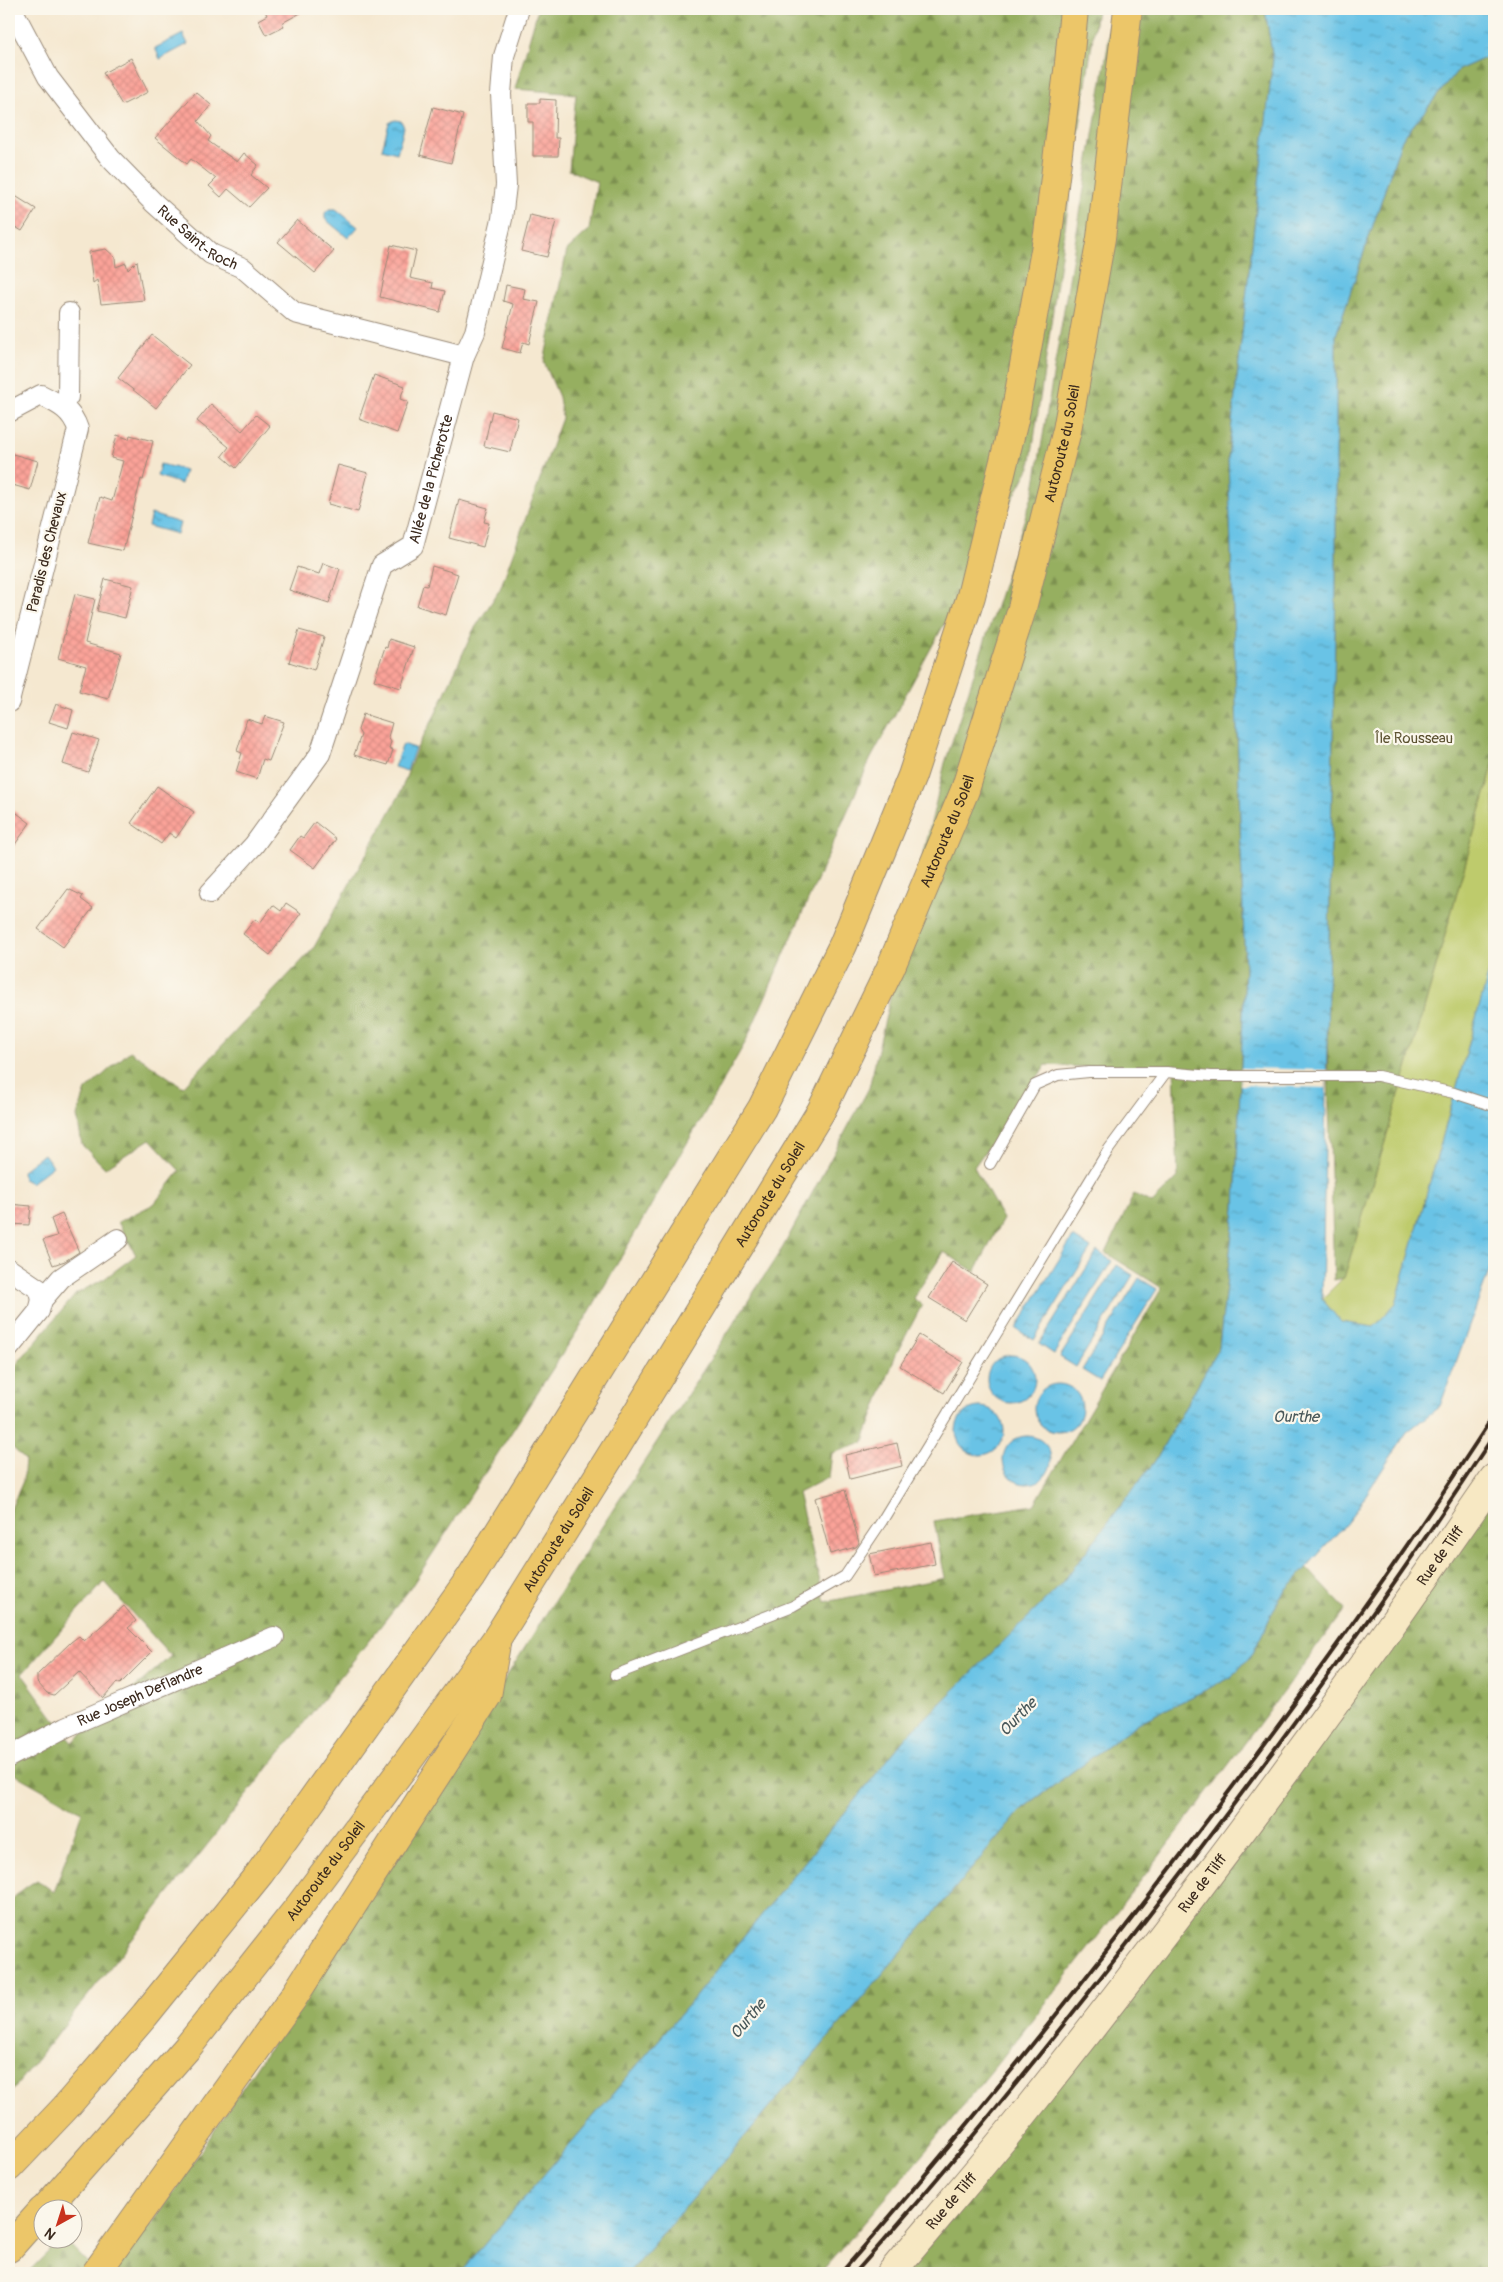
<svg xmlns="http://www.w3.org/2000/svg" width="1503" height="2282" font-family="Pangolin,sans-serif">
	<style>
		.grass { fill: #becb6c; stroke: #7c7a45 }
		.forest { fill: url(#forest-firs); stroke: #686c3f; fill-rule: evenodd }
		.water { fill: url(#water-ripples); stroke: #527682 }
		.pier { fill: #f5e8d0 }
		.building { fill: url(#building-cross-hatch) }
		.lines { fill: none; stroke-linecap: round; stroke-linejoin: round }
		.service-casing { stroke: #988977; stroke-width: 12 }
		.minor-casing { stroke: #988977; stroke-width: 22 }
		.secondary-casing { stroke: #988977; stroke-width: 30 }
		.motorway-casing { stroke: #988977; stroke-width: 30 }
		.service { stroke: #fff; stroke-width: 10 }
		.minor { stroke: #fff; stroke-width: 20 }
		.secondary { stroke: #f7e8c3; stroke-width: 28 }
		.motorway { stroke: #ecc669; stroke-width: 28 }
		.rail { stroke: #3b2a1e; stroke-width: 4 }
		.labels { text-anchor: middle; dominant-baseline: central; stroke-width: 4.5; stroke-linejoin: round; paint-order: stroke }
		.street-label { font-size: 15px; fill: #3b2a1e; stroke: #fbf7ec }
		.park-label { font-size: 15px; fill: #5c5232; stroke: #fbf7ec }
		.water-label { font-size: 16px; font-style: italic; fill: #49585a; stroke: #fbf7ec }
	</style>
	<defs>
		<pattern id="forest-firs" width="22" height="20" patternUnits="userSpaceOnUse" patternTransform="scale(1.25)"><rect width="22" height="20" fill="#96af60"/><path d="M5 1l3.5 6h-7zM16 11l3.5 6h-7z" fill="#7c8f4f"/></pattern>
		<pattern id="water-ripples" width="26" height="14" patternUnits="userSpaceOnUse" patternTransform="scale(1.25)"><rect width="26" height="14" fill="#69c3e6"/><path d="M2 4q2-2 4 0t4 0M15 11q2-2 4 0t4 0" fill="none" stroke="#589fba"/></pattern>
		<pattern id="building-cross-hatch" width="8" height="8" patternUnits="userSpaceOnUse" patternTransform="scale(1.25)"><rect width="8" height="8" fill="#fba399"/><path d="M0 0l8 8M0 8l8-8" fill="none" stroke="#d88c83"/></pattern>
	</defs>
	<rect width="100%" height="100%" fill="#fbf7ec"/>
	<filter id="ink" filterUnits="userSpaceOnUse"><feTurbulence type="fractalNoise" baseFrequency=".02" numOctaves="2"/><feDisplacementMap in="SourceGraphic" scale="10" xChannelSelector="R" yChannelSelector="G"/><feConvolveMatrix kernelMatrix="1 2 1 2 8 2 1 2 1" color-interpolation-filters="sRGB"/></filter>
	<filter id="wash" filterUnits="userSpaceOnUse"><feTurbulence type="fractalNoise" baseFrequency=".0096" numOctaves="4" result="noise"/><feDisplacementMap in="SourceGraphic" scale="20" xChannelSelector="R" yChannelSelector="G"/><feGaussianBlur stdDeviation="1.12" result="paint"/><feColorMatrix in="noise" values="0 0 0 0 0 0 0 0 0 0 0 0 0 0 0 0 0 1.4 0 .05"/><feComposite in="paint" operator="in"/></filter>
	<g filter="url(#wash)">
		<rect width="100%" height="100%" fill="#f5e8d0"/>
		<path class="grass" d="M1494,762V954L1396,1303L1375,1327L1341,1323L1322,1299L1344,1277L1411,1055Z"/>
		<g class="forest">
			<path d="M538,9H1097L1030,467L870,760L745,1043L587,1316L409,1590L9,2095V1979L12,1974C8,1959 4,1913 12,1900C18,1892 29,1885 37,1880L54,1892L82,1812L9,1771V1513L23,1481L25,1460L9,1444V1373L76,1294L104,1279L136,1255L118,1222L154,1204L180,1171L150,1139L105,1168L82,1145L77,1116L86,1090L130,1051L183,1087L313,949L399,796L417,748L436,713L473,631L500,589L562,418L559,397L544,362L567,250L589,230L597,182L569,170L576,94L515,89ZM104,1582L171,1656L72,1743L22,1674Z"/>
			<path d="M1110,9H1265L1273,59L1228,458L1245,970L1235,1209L1219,1347L1155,1461L1059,1587L907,1736L686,2008L460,2273H27L60,2240H65L88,2263L153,2223L337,1945L570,1576L783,1247L869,1088L945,763L1034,490L1108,45ZM1046,1065L1084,1067L1174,1066L1178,1177L1152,1203L1134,1194L1106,1253L1162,1288L1034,1505L934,1521L945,1578L825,1602L798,1493L829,1477L832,1453L863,1443L896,1354L922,1305L913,1298L944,1252L975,1272L1003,1219L974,1167Z"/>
			<path d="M1494,54V762L1411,1055L1344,1278L1334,1280L1327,1038L1336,583V335L1402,139L1458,70Z"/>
			<path d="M1494,1497V2273H900Z"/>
			<path d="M1306,1567L1345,1609C1176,1835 1008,2063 820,2273H629L1023,1808L1140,1722L1232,1677L1253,1653L1280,1597Z"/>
		</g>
		<g class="water">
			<path d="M1265,9H1494V54L1458,70L1402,139L1336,335V583L1322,1299L1341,1322L1374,1327L1396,1303L1494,954V1258L1440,1406L1407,1432L1350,1519L1280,1597L1253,1653L1232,1677L1140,1722L1023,1808L629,2273H460L686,2008L907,1736L1059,1587L1155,1461L1219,1347L1235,1209L1245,970L1228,458L1273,59Z"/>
			<path d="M183,34L188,44L160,59L155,48Z"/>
			<path d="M395,120L401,121L404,127L397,153L382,149L389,123Z"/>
			<path d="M329,209H336L358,227L348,238L325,219V213Z"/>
			<path d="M160,464L185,470L181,484L157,476Z"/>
			<path d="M151,514L180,523L177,534L148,526Z"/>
			<path d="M403,744L415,748L407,771L394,767Z"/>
			<path d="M44,1154L53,1166L31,1183L23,1179L22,1171Z"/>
			<path d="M1073,1237L1091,1248L1034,1340L1016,1329Z"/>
			<path d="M1097,1251L1112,1261L1054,1354L1039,1344Z"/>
			<path d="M1117,1265L1133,1275L1076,1367L1060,1357Z"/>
			<path d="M1139,1278L1157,1289L1100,1381L1082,1370Z"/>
			<circle cx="1011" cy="1379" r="24"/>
			<circle cx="1058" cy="1408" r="24"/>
			<circle cx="980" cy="1431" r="24"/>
			<circle cx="1027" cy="1460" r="24"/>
		</g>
		<path class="pier" d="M1241,1068L1327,1070L1326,1088L1240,1085Z"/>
		<g id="blocks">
			<g class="building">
				<path d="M264,9H308L282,23L284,26L266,35L258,20L267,15Z"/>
				<path d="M131,58L148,92L122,105L103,73Z"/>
				<path d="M196,92L211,105L198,121L211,136L208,141L237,162L244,153L258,165L251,175L267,188L249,207L228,189L221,197L209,186L216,179L191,159L187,164L155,138Z"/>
				<path d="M540,99L556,100L555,138H559L558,156H533V122H528V103H540Z"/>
				<path d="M433,107L463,115L451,163L420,155Z"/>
				<path d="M9,192L36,209L22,231L9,223Z"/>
				<path d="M530,215L556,221L547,257L521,251Z"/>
				<path d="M297,220L334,251L315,273L278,242Z"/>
				<path d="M391,245L416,251L410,278L433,283L432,288L445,291L440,312L380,297Z"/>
				<path d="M106,249L115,257L116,267L126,263L128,270L137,261L144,300L101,304L97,280L93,283L89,252Z"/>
				<path d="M506,285L525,289L523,299L539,302L529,344L523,342L520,353L502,348L513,304L503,301Z"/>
				<path d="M152,335L190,365L156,408L118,378Z"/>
				<path d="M374,375L405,386L400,399L408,402L397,433L359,419Z"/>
				<path d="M211,404L242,431L256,415L270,426L236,468L222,456L229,447L197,421Z"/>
				<path d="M492,411L518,418L510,452L484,446Z"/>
				<path d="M117,435L129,439L130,435L153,441L143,480L141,479L123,551L88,543L100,497L112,501L123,461L111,458Z"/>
				<path d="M9,453L38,461L30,490L9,484Z"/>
				<path d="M338,465L368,473L358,512L328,504Z"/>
				<path d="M459,500L488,508L484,522L489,523L483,547L449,538Z"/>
				<path d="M323,563L340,569L329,603L289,590L297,567L319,574Z"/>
				<path d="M432,566L458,574L446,615L417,606L423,585L427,586Z"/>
				<path d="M105,579L133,586L125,618L97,611Z"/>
				<path d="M75,594L95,599L85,643L121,653L108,699L79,691L86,666L58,658Z"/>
				<path d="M299,630L324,637L314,670L289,662Z"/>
				<path d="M389,639L414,647L401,688L374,680L385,647L387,648Z"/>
				<path d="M56,704L73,710L68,728L49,722Z"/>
				<path d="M363,714L392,723L388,737L391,742L389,748L393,750L388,765L354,755L361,735L358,730Z"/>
				<path d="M265,716L284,722L269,761L263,759L257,779L236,772L242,753L237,751L247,719L262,724Z"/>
				<path d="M73,732L99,740L88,772L63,764Z"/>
				<path d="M157,786L194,812L176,838L169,833L161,844L131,823Z"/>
				<path d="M9,807L30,823L9,853Z"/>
				<path d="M315,822L336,839L315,868L290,850L300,836L303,838Z"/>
				<path d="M68,889L83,896L81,899L93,908L63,947L38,929Z"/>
				<path d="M286,903L301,913L270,955L243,934L255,919L260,923L273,905L281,911Z"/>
				<path d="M9,1204L31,1206L29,1225L9,1224Z"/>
				<path d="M62,1214L79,1252L65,1261L53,1265L43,1240L57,1236L51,1219Z"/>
				<path d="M952,1262L987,1284L965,1320L929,1298Z"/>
				<path d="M919,1335L963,1362L944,1393L900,1366Z"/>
				<path d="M897,1443L902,1466L850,1479L845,1455Z"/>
				<path d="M845,1490L859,1543L856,1547L830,1554L815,1498Z"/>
				<path d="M931,1542L935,1564L874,1576L869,1554Z"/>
				<path d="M124,1606L136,1621L128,1628L152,1652L120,1684L117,1682L103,1698L79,1672L54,1695L47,1693L37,1682V1675L71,1642L79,1636L84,1641Z"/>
			</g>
		</g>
	</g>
	<g filter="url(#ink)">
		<use href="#blocks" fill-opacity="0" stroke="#988977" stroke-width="1"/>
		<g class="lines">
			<g class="service-casing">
				<g id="service">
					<path d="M990,1164L1035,1085L1058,1075L1089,1072H1166L1211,1076H1378L1454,1093L1494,1106"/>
					<path d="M615,1675L793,1606L845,1576L882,1521L1109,1149L1166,1072"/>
				</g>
			</g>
			<g class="minor-casing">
				<g id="minor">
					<path id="s1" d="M12,9L48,77L111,159L154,203L211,254L243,268L295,313L464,356"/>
					<path d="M62,405L68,397L69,313"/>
					<path d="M9,412L41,395C59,404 72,410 78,429L9,702"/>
					<path id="s2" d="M210,893L254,845L320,754L382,565L413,546L464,356L475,332L502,219L506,185L501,94L504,56L519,9"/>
					<path d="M9,1269L40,1290L42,1300"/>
					<path d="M9,1348L39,1311L42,1300L61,1278L118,1239"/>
					<path id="s3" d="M9,1757L66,1727L274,1637"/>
				</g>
			</g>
			<g class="secondary-casing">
				<g id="secondary">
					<path id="s4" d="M891,2273C936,2219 982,2166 1026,2111C1189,1906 1346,1694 1494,1478"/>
				</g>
			</g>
			<g class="motorway-casing">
				<g id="motorway">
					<path d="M9,2167L65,2108L145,2015L260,1873L471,1577L762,1108L843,945L912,776L971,596L1014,420L1048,234L1069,63L1074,9"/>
					<path id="s5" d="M44,2210L187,2048L301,1904L408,1761L497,1638L615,1449L821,1111L890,969L965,790L1021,612L1067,430L1101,238L1128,9"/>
					<path d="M9,2248L42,2211"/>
					<path d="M96,2273L293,1998L487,1696L496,1644"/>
				</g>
			</g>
			<use href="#service" class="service"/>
			<use href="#minor" class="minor"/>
			<use href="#secondary" class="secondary"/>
			<use href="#motorway" class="motorway"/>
			<g class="rail">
				<path d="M841,2273C960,2137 1073,1996 1183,1852C1292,1710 1397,1565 1494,1415"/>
				<path d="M855,2273C974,2140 1085,2000 1193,1858C1298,1720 1399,1580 1494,1435"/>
			</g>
		</g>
	</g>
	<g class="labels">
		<g class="street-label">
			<text stroke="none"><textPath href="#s1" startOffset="298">Rue Saint-Roch</textPath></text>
			<text stroke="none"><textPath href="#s5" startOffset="2061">Autoroute du Soleil</textPath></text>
			<text stroke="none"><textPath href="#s2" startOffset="482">Allée de la Picherotte</textPath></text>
			<text transform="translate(47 552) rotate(-76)">Paradis des Chevaux</text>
			<text stroke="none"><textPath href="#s5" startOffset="1656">Autoroute du Soleil</textPath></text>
			<text stroke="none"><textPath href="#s5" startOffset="1251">Autoroute du Soleil</textPath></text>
			<text stroke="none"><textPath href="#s5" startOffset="846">Autoroute du Soleil</textPath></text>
			<text stroke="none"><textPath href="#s4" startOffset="904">Rue de Tilff</textPath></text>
			<text stroke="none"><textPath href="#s3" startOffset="145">Rue Joseph Deflandre</textPath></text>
			<text stroke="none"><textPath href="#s5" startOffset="441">Autoroute du Soleil</textPath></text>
			<text stroke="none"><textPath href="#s4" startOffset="499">Rue de Tilff</textPath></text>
			<text stroke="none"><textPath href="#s4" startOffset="94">Rue de Tilff</textPath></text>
		</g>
		<g class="park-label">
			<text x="1414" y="738">Île Rousseau</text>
		</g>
		<g class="water-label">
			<text x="1296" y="1417">Ourthe</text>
			<text transform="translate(1018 1717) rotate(-46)">Ourthe</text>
			<text transform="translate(748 2019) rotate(-50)">Ourthe</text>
		</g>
	</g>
	<rect width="1503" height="2282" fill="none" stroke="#fbf7ec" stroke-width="30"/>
	<g transform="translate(58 2224) rotate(219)"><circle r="24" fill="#fbf7ec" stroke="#aea59a"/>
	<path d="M0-4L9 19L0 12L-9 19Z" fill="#c8321e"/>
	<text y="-8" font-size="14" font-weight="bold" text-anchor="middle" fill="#3b2a1e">N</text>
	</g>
</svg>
